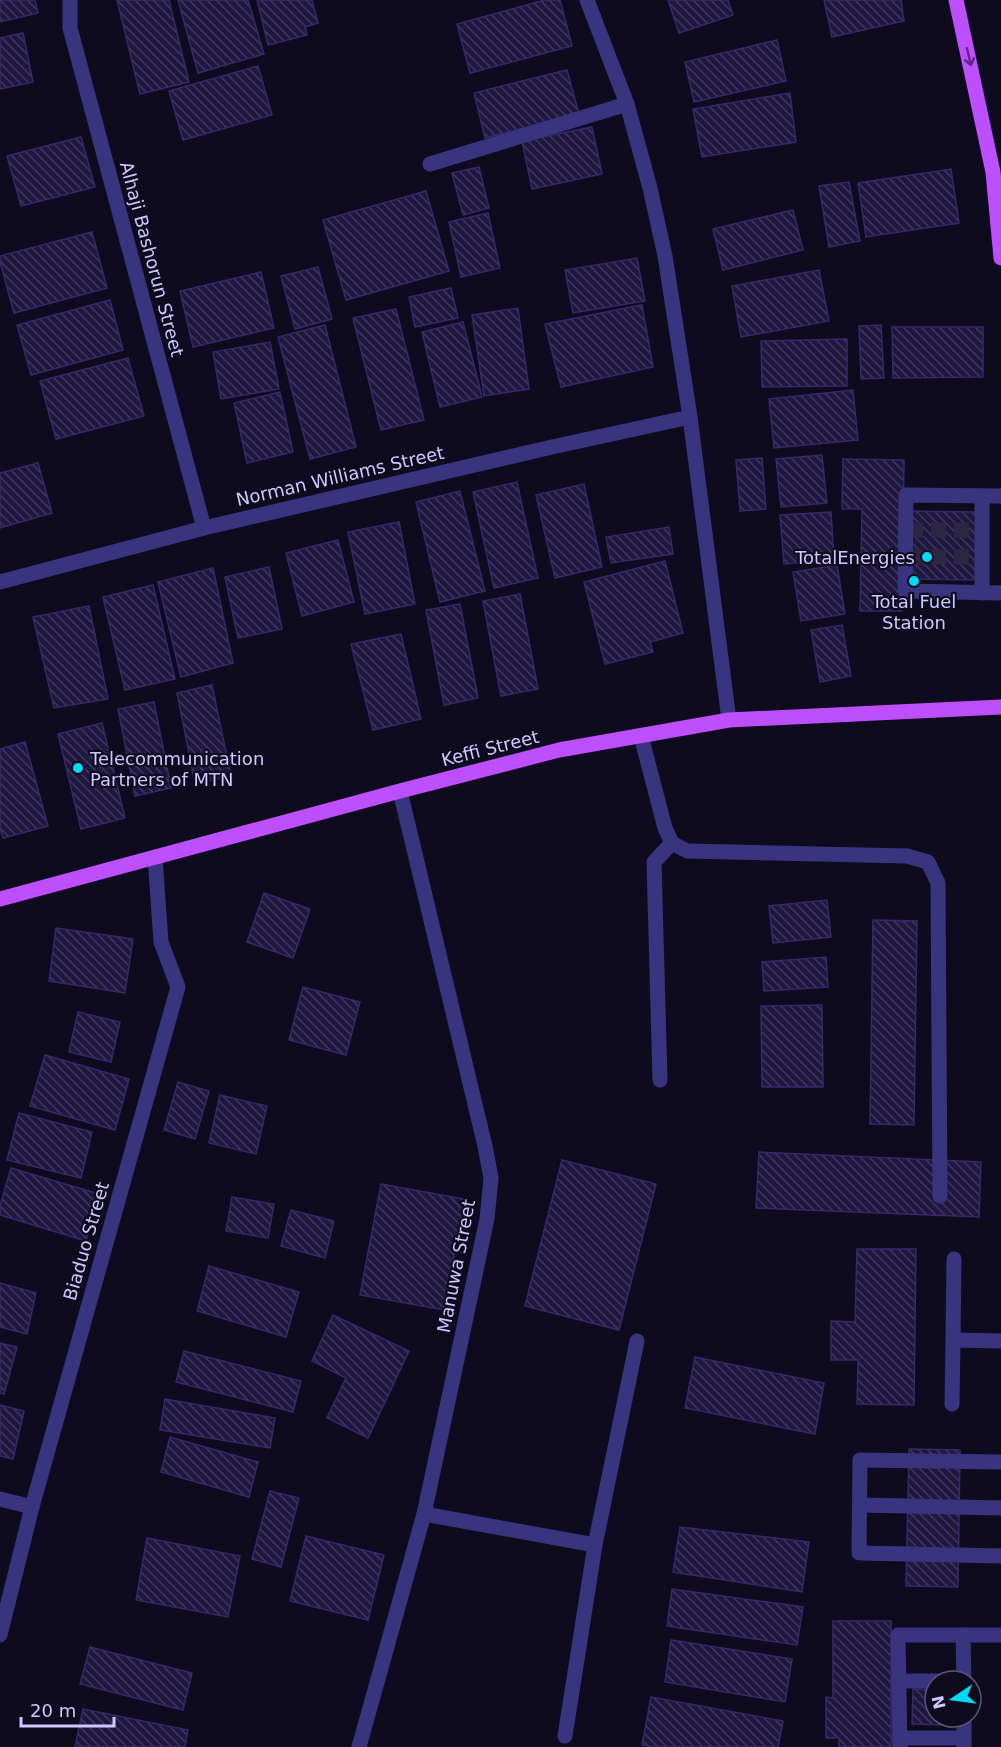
<svg xmlns="http://www.w3.org/2000/svg" width="1001" height="1747" font-family="'DejaVu Sans',sans-serif">
	<style>
		.building { fill: url(#building-back-hatch); stroke: #36286c; stroke-width: 1.5 }
		.lines { fill: none; stroke-linecap: round; stroke-linejoin: round }
		.minor-tunnel { stroke: #2b2740; stroke-width: 15; stroke-dasharray: 15 8; stroke-linecap: butt }
		.minor { stroke: #38357e; stroke-width: 15 }
		.major { stroke: #be4fff; stroke-width: 15 }
		.oneway { stroke: #5d2a83 }
		.poi-dot { fill: #00d9f3; stroke: #0e0b1e; stroke-width: 2 }
		.labels { text-anchor: middle; dominant-baseline: central; stroke-width: 4.5; stroke-linejoin: round; paint-order: stroke }
		.street-label { font-size: 18px; fill: #cec8ff; stroke: #0e0b1e }
		.poi-label { font-size: 18px; fill: #cec8ff; stroke: #0e0b1e; text-anchor: end }
	</style>
	<defs>
		<pattern id="building-back-hatch" width="6" height="6" patternUnits="userSpaceOnUse" patternTransform="scale(1.5)"><rect width="6" height="6" fill="#1f173f"/><path d="M-1 5l2 2M0 0l6 6M5-1l2 2" fill="none" stroke="#3e375c"/></pattern>
	</defs>
	<rect width="100%" height="100%" fill="#0e0b1e"/>
	<g class="building">
		<path d="M0,0H35L38,13L0,22Z"/>
		<path d="M117,0H169L189,82L140,94Z"/>
		<path d="M178,0H248L264,54L198,73Z"/>
		<path d="M257,0H312L318,23L305,27L307,35L268,45Z"/>
		<path d="M545,0H560L572,46L470,73L457,24Z"/>
		<path d="M668,0H728L733,15L679,33Z"/>
		<path d="M824,0H901L904,21L832,37Z"/>
		<path d="M23,33L33,82L0,89V38Z"/>
		<path d="M777,40L786,81L694,102L685,62Z"/>
		<path d="M258,66L272,115L183,140L169,91Z"/>
		<path d="M567,70L579,114L485,138L474,93Z"/>
		<path d="M790,93L796,142L702,157L693,109Z"/>
		<path d="M592,127L602,174L532,189L522,141Z"/>
		<path d="M81,137L95,187L21,206L7,156Z"/>
		<path d="M479,167L489,208L463,215L452,173Z"/>
		<path d="M951,169L959,223L866,237L858,183Z"/>
		<path d="M849,182L860,241L829,247L819,186Z"/>
		<path d="M426,191L449,271L346,300L323,220Z"/>
		<path d="M793,210L803,250L723,270L713,229Z"/>
		<path d="M488,213L500,268L461,277L449,222Z"/>
		<path d="M92,232L107,288L14,313L0,262V256Z"/>
		<path d="M637,258L645,301L573,313L565,270Z"/>
		<path d="M318,267L332,319L295,329L281,276Z"/>
		<path d="M819,270L829,321L741,337L732,286Z"/>
		<path d="M261,272L274,328L193,347L180,291Z"/>
		<path d="M451,288L458,318L415,327L409,297Z"/>
		<path d="M110,300L123,350L31,375L17,325Z"/>
		<path d="M642,305L653,367L561,387L545,324Z"/>
		<path d="M518,308L529,389L484,396L472,315Z"/>
		<path d="M396,309L424,420L381,430L353,318Z"/>
		<path d="M463,322L482,397L440,407L422,332Z"/>
		<path d="M325,325L356,447L310,459L278,337Z"/>
		<path d="M881,325L884,378L861,379L859,326Z"/>
		<path d="M892,327H983V377L893,378Z"/>
		<path d="M847,339V386L762,387L761,341Z"/>
		<path d="M270,342L279,389L221,399L213,352Z"/>
		<path d="M128,358L144,416L56,439L40,381Z"/>
		<path d="M853,390L858,440L774,448L769,399Z"/>
		<path d="M280,392L293,452L247,463L234,403Z"/>
		<path d="M822,455L827,503L781,507L776,459Z"/>
		<path d="M762,458L766,509L740,511L736,460Z"/>
		<path d="M843,459L904,460L902,611H860L862,509H842Z"/>
		<path d="M38,463L52,513L0,528V473Z"/>
		<path d="M517,482L538,578L494,588L473,492Z"/>
		<path d="M584,484L602,567L555,578L536,495Z"/>
		<path d="M460,491L485,591L440,602L416,502Z"/>
		<path d="M908,511L977,512V580L907,579Z"/>
		<path d="M831,512L834,560L784,564L780,515Z"/>
		<path d="M399,522L415,604L365,614L348,532Z"/>
		<path d="M669,527L673,554L611,563L606,537Z"/>
		<path d="M338,540L354,602L302,616L286,553Z"/>
		<path d="M665,561L683,633L650,642L653,652L605,664L584,582Z"/>
		<path d="M837,565L845,614L801,621L793,572Z"/>
		<path d="M269,567L282,629L238,638L225,577Z"/>
		<path d="M213,568L233,663L181,677L158,582Z"/>
		<path d="M153,585L175,679L125,690L103,597Z"/>
		<path d="M520,594L538,689L501,696L483,601Z"/>
		<path d="M460,604L478,698L444,705L426,610Z"/>
		<path d="M89,606L108,699L54,708L33,617Z"/>
		<path d="M842,625L851,676L820,682L811,630Z"/>
		<path d="M401,634L421,719L373,730L351,644Z"/>
		<path d="M212,685L231,776L195,784L177,693Z"/>
		<path d="M154,702L171,788L135,796L118,709Z"/>
		<path d="M102,723L125,818L81,829L58,734Z"/>
		<path d="M25,742L48,826L3,838L0,829V749Z"/>
		<path d="M264,893L310,909L293,958L247,942Z"/>
		<path d="M827,900L831,937L773,943L769,906Z"/>
		<path d="M873,920L917,921L914,1125L870,1124Z"/>
		<path d="M56,928L133,939L125,993L49,981Z"/>
		<path d="M826,957L828,987L764,991L762,962Z"/>
		<path d="M303,987L360,1002L346,1055L289,1040Z"/>
		<path d="M822,1005L823,1087H762L761,1006Z"/>
		<path d="M78,1012L120,1022L111,1062L69,1052Z"/>
		<path d="M45,1055L129,1079L115,1130L30,1106Z"/>
		<path d="M178,1082L209,1091L195,1139L164,1130Z"/>
		<path d="M220,1095L267,1106L256,1154L209,1143Z"/>
		<path d="M19,1113L92,1132L81,1178L7,1160Z"/>
		<path d="M759,1152L981,1162L979,1217L756,1208Z"/>
		<path d="M562,1160L656,1184L619,1330L525,1306Z"/>
		<path d="M11,1168L99,1194L86,1241L0,1215V1206Z"/>
		<path d="M381,1184L464,1199L444,1310L360,1295Z"/>
		<path d="M232,1197L274,1204L268,1238L226,1231Z"/>
		<path d="M291,1210L334,1221L325,1258L281,1246Z"/>
		<path d="M857,1249H916L914,1405L857,1404L858,1360H831V1321L855,1322Z"/>
		<path d="M209,1266L299,1292L286,1337L197,1311Z"/>
		<path d="M0,1283L36,1293L27,1334L0,1327Z"/>
		<path d="M333,1315L409,1351L368,1438L327,1418L346,1378L312,1361Z"/>
		<path d="M0,1343L17,1347L4,1394L0,1393Z"/>
		<path d="M184,1351L301,1381L293,1412L176,1382Z"/>
		<path d="M695,1357L824,1383L815,1434L685,1408Z"/>
		<path d="M165,1399L275,1418L270,1448L160,1430Z"/>
		<path d="M0,1405L24,1411L13,1459L0,1456Z"/>
		<path d="M170,1437L258,1462L249,1497L161,1472Z"/>
		<path d="M909,1449L960,1450L958,1587L906,1586Z"/>
		<path d="M270,1491L299,1498L281,1567L252,1559Z"/>
		<path d="M680,1527L809,1542L802,1592L673,1572Z"/>
		<path d="M306,1536L384,1555L368,1620L290,1601Z"/>
		<path d="M147,1538L240,1556L228,1617L136,1600Z"/>
		<path d="M672,1589L803,1607L797,1645L667,1626Z"/>
		<path d="M833,1621H891V1747H839V1738H826V1697L833,1698Z"/>
		<path d="M671,1640L792,1659L785,1702L665,1682Z"/>
		<path d="M90,1647L192,1673L183,1710L80,1684Z"/>
		<path d="M913,1689L935,1690V1717H947V1725L912,1724Z"/>
		<path d="M651,1697L783,1721L778,1747H653L642,1745Z"/>
		<path d="M83,1709L188,1730L185,1747H75Z"/>
	</g>
	<g class="lines">
		<g class="minor-tunnel">
			<path d="M908,530H977"/>
			<path d="M908,557H977"/>
		</g>
		<g class="minor">
			<path d="M70,0V28L204,528"/>
			<path d="M587,0L627,104L650,188L665,256L690,417L729,720"/>
			<path d="M430,164L627,104"/>
			<path d="M1001,496L906,495L905,591L1001,593"/>
			<path d="M0,582L204,528L552,447L690,417"/>
			<path d="M982,593V496"/>
			<path d="M641,736L665,828L672,843L687,851L907,856L928,862L938,883L940,1196"/>
			<path d="M660,1080L654,862L672,843"/>
			<path d="M954,1259L953,1340L1001,1341"/>
			<path d="M952,1404L953,1340"/>
			<path d="M1001,1462L860,1460L859,1553L1001,1556"/>
			<path d="M0,1499L32,1507"/>
			<path d="M860,1505L1001,1508"/>
			<path d="M424,1514L595,1545"/>
			<path d="M0,1635L32,1507L178,987L161,942L155,857"/>
			<path d="M963,1635L964,1681"/>
			<path d="M898,1681H964"/>
			<path d="M964,1717V1747"/>
			<path d="M565,1736L595,1545L637,1341"/>
			<path d="M899,1738H964"/>
			<path d="M359,1747L424,1514L487,1219L491,1178L485,1146L400,791"/>
			<path d="M900,1747L898,1635H1001"/>
		</g>
		<g class="major">
			<path d="M956,0L993,172L1001,258"/>
			<path d="M0,899L400,791L559,750L729,720L1001,707"/>
		</g>
	</g>
	<defs><path id="oneway-shaft" d="M-6 0H5M1.5-3L5.5 0L1.5 3" fill="none" stroke-width="1.6" stroke-linecap="round" stroke-linejoin="round" transform="scale(1.5)"/></defs>
	<use class="oneway" href="#oneway-shaft" transform="translate(969 57) rotate(77)"/>
	<g class="poi-dot">
		<circle cx="927" cy="557" r="6"/>
		<circle cx="914" cy="581" r="6"/>
		<circle cx="78" cy="768" r="6"/>
	</g>
	<g class="labels">
		<g class="street-label">
			<text transform="translate(152 259) rotate(75)">Alhaji Bashorun Street</text>
			<text transform="translate(340 476) rotate(-13)">Norman Williams Street</text>
			<text transform="translate(490 748) rotate(-14)">Keffi Street</text>
			<text transform="translate(86 1241) rotate(-74)">Biaduo Street</text>
			<text transform="translate(456 1266) rotate(-79)">Manuwa Street</text>
		</g>
		<g class="poi-label">
			<text x="915" y="557">TotalEnergies</text>
			<text x="914" y="601" text-anchor="middle">Total Fuel<tspan x="914" dy="21">Station</tspan></text>
			<text x="90" y="758" text-anchor="start">Telecommunication<tspan x="90" dy="21">Partners of MTN</tspan></text>
		</g>
	</g>
	<g transform="translate(953 1699) rotate(257)"><circle r="28" fill="#0e0b1e" stroke="#5b5778" stroke-width="1.5"/>
	<path d="M0-4.5L10 22L0 15L-10 22Z" fill="#00d9f3"/>
	<text y="-9" font-size="16" font-weight="bold" text-anchor="middle" fill="#cec8ff">N</text>
	</g>
	<path d="M21 1717v9h93v-9" fill="none" stroke="#cec8ff" stroke-width="3"/>
	<text x="30" y="1717" font-size="18" fill="#cec8ff" stroke="#0e0b1e" stroke-width="4.5" paint-order="stroke">20 m</text>
</svg>
